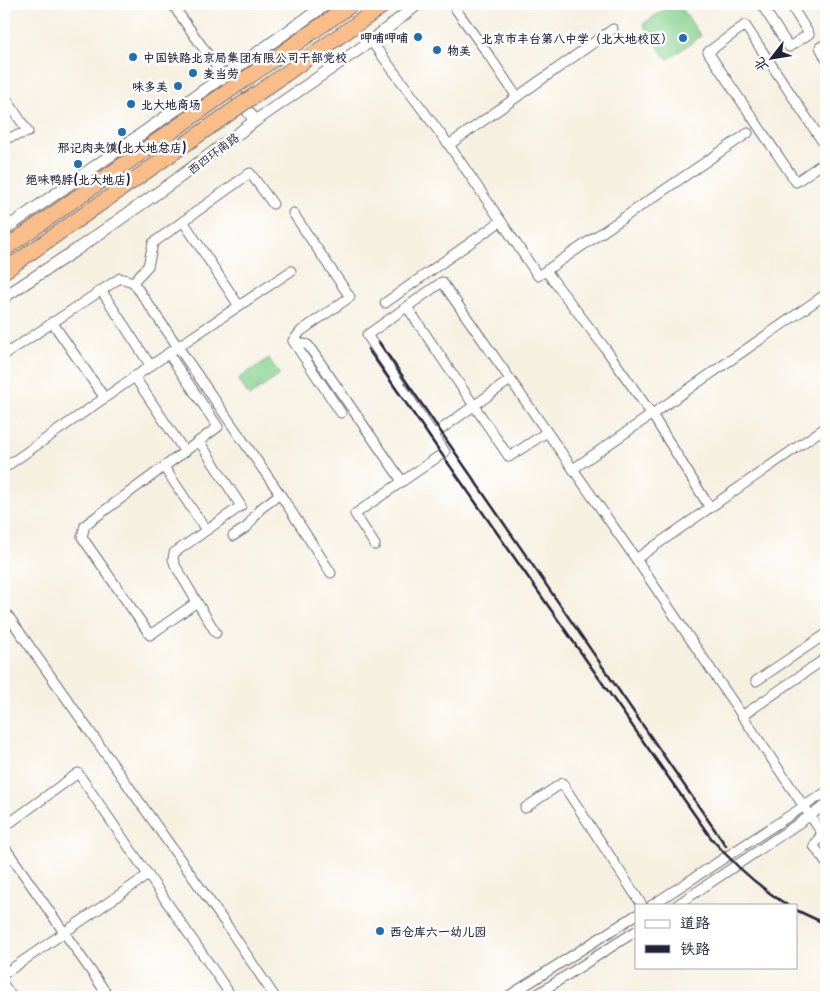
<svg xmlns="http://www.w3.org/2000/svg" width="830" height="1001" font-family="'Playpen Sans','LXGW WenKai TC',sans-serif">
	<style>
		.green { fill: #87d18e; stroke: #547a64 }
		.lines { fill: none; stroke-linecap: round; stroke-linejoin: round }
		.minor-casing { stroke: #6c6a75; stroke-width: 11 }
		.tertiary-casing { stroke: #6c6a75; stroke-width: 13 }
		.minor { stroke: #fff; stroke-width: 9 }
		.tertiary { stroke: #fff; stroke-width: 11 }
		.rail { stroke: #22223b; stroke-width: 2.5 }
		.trunk-bridge-casing { stroke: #6c6a75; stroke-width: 17; stroke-linecap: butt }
		.trunk-bridge { stroke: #f8bd89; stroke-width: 15 }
		.poi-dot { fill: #1f6fb2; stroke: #fff; stroke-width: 2 }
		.labels { text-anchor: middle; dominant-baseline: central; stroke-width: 5; stroke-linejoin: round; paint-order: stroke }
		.poi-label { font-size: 12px; font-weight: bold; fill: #22223b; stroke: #fff; text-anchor: start }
		.street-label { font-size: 12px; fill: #22223b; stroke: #fff }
	</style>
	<rect width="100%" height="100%" fill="#fff"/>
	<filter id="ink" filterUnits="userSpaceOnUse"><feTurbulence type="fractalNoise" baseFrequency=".02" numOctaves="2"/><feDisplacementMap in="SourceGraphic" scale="10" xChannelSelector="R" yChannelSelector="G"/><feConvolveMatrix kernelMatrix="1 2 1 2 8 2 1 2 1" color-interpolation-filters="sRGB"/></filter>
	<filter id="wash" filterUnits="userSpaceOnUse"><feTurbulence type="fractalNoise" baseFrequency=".0096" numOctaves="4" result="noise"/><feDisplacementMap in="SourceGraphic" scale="20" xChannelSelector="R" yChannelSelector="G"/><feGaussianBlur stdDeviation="1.12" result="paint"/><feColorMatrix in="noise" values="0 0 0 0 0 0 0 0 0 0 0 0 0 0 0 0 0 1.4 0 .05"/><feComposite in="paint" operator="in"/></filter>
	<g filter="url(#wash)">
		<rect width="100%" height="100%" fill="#f6f0e0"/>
		<g class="green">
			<path d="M672,4H678L701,36L667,60L643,24Z"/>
			<path d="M269,358L280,375L249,396L238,379Z"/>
		</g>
	</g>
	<g filter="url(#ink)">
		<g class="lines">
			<g class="minor-casing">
				<g id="minor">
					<path d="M172,4L223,76"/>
					<path d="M452,4L490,57L517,97"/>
					<path d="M761,4L789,47L809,34L790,4"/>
					<path d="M371,41L449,145L501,221"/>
					<path d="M826,44L820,47L826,59"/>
					<path d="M4,95L28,132L4,139"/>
					<path d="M449,145L613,29"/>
					<path d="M826,147L745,25L708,52L796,182L826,161"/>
					<path d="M293,213L350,297L301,331L293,341L308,345L402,481"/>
					<path d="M183,221L239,306"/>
					<path d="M546,271L605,348L653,416L710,508"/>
					<path d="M133,282L148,266L153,243L250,173L273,204"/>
					<path d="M101,290L150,365"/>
					<path d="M385,303L501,221L538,276L748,133"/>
					<path d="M407,307L509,457L547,432"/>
					<path d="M52,322L104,397"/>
					<path d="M293,341L341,413"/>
					<path d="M168,353L218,427L85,525L82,537L150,635L197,602L216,633"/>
					<path d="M4,355L120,278L133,282L280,494L331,573"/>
					<path d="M134,376L185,452"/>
					<path d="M433,435L510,380"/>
					<path d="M164,467L206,530"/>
					<path d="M4,468L179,346L291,271"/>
					<path d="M573,469L826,294"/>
					<path d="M233,536L247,527L260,509L280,494"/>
					<path d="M375,545L355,514L445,452L367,335L442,282L636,559L826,839"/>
					<path d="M636,559L826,427"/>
					<path d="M197,602L175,565L173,559L174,553L241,506L199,441"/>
					<path d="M4,610L228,927L275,997"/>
					<path d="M756,681L826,634"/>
					<path d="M742,716L826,658"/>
					<path d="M525,808L562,783L642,905"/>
					<path d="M4,827L78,773L232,997"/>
					<path d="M825,831L822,833L814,846L826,863"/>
					<path d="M4,846L109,997"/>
					<path d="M652,905L826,792"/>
					<path d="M677,905L826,805"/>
					<path d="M4,974L148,875"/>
					<path d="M4,985L12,997"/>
					<path d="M507,997L636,915"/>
					<path d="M533,997L636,931"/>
				</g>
			</g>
			<g class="tertiary-casing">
				<g id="tertiary">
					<path d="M227,82L255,121"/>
					<path d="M4,230L327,4"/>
					<path d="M4,297L76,250L173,182L255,121L371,41L418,4"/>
				</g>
			</g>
			<use href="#minor" class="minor"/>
			<use href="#tertiary" class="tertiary"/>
			<g class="rail">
				<path d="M379,342L726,846"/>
				<path d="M368,349L711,838C733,864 758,886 787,905"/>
				<path d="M796,910L826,924"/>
			</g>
			<g class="trunk-bridge-casing">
				<g id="trunk-bridge">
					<path d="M4,249L352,4"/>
					<path d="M4,271L385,4"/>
				</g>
			</g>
			<use href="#trunk-bridge" class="trunk-bridge"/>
		</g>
	</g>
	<g class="poi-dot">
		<circle cx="418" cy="37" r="5"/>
		<circle cx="683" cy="38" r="5"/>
		<circle cx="437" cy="50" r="5"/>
		<circle cx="133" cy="57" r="5"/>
		<circle cx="193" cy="73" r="5"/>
		<circle cx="178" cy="86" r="5"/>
		<circle cx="131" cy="104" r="5"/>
		<circle cx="122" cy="132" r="5"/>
		<circle cx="78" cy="164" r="5"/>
		<circle cx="380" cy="931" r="5"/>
	</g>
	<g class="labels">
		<g class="poi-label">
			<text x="408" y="37" text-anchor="end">呷哺呷哺</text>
			<text x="673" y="38" text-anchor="end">北京市丰台第八中学（北大地校区）</text>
			<text x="447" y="50">物美</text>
			<text x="143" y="57">中国铁路北京局集团有限公司干部党校</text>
			<text x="203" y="73">麦当劳</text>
			<text x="168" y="86" text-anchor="end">味多美</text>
			<text x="141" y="104">北大地商场</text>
			<text x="122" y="147" text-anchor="middle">邢记肉夹馍(北大地总店)</text>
			<text x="78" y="179" text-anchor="middle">绝味鸭脖(北大地店)</text>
			<text x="390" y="931">西仓库六一幼儿园</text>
		</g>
		<g class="street-label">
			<text transform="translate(213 153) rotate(-37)">西四环南路</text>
		</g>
	</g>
	<rect width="830" height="1001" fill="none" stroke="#fff" stroke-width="20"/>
	<rect x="635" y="904" width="162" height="65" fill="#ffffff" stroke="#a7a7b1"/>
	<rect x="645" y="920" width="25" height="8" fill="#ffffff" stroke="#a7a7b1"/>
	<text x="680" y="928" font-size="15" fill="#22223b">道路</text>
	<rect x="645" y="945" width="25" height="8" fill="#22223b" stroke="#a7a7b1"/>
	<text x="680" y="954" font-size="15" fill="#22223b">铁路</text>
	<g transform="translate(772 58) rotate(239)" stroke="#ffffff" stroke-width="4" paint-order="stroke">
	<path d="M0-4L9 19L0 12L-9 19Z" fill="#22223b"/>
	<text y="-8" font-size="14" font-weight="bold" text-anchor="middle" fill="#22223b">北</text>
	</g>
</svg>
